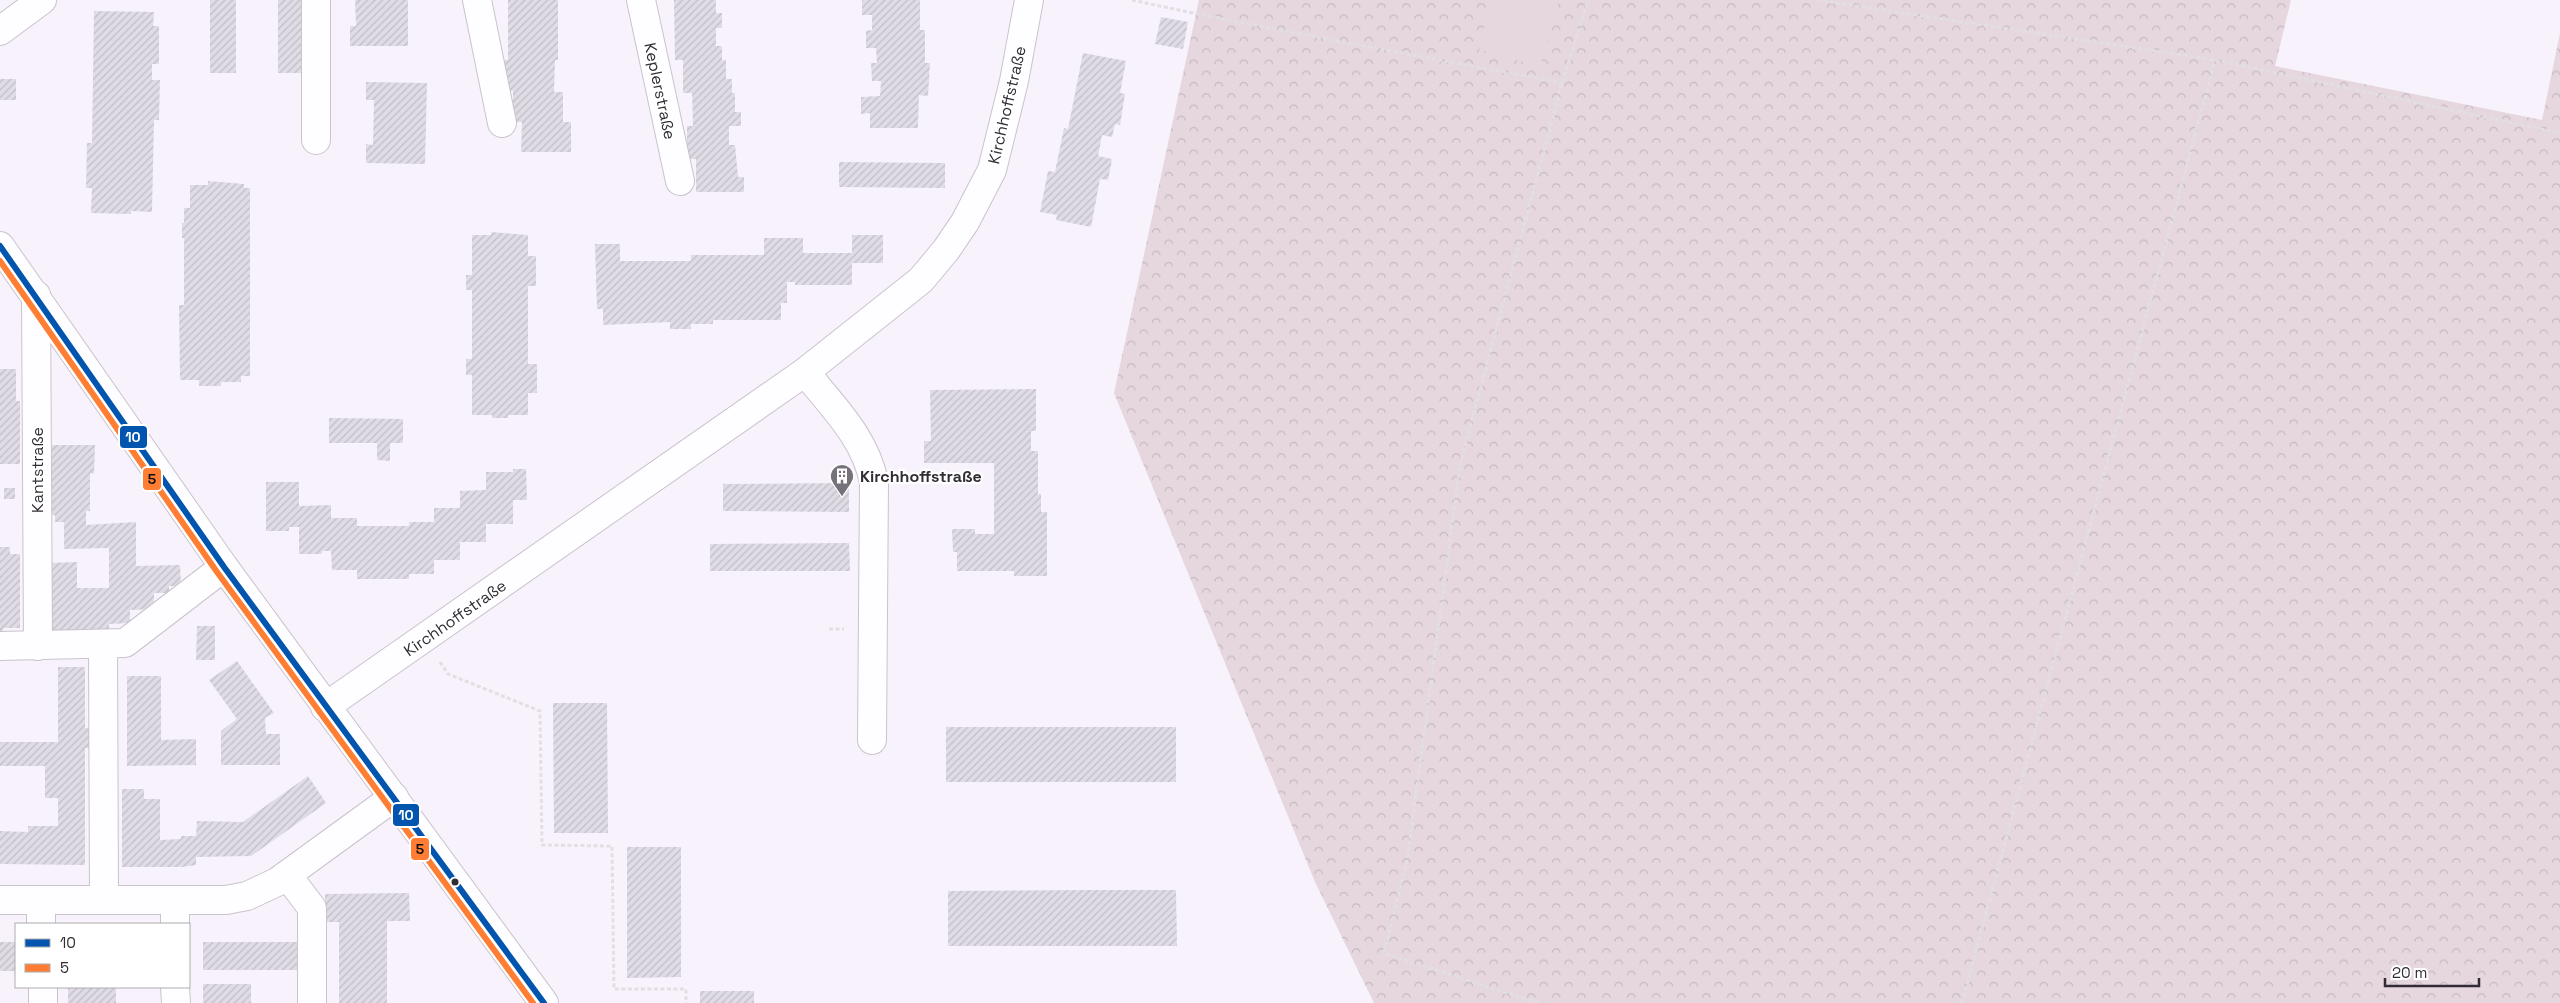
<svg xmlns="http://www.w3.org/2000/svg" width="2560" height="1003" font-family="'Space Grotesk',sans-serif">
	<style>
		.forest { fill: url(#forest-crowns) }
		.pitch { fill: #e6d7df }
		.building { fill: url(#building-hatch) }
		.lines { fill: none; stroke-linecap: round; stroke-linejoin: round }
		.minor-casing { stroke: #c9c4cc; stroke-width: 30 }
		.path { stroke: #e1dfe2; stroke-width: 3; stroke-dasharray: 4 2.5; stroke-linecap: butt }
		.minor { stroke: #fefdff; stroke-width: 28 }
		.bus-1-casing { stroke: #fff; stroke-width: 10 }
		.bus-2-casing { stroke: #fff; stroke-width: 10 }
		.bus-1 { stroke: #0155ae; stroke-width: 6 }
		.bus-2 { stroke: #ff7e33; stroke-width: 6 }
		.bus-dot { fill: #322d34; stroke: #fff; stroke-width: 2 }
		.labels { text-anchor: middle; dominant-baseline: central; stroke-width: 4.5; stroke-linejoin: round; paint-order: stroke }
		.street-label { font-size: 16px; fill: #322d34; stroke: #fff }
		.poi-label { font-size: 16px; font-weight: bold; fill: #322d34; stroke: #fff; text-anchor: start }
		.line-badge { stroke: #fff; stroke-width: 2 }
		.badge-label { font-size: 14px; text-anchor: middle; font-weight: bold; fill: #fff }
		.pale-badge-label { font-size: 14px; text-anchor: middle; font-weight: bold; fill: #111 }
	</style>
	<defs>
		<pattern id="forest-crowns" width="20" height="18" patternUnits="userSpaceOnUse" patternTransform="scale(1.25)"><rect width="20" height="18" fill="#e6d7df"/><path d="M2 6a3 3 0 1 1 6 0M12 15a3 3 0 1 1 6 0" fill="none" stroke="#c6b9c0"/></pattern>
		<pattern id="building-hatch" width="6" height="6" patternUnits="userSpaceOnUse" patternTransform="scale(1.25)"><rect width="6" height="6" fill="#dfdce6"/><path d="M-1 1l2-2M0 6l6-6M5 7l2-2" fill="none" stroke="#c0bdc6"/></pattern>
	</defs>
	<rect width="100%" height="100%" fill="#f8f2fc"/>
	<path class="forest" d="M1199,0H2291L2275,66L2542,120L2560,33V1003H1374L1315,882L1114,393Z"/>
	<path class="pitch" d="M1492,0H1559L1540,67L1478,49Z"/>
	<g class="building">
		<rect x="210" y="0" width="26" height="73"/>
		<path d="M278,0H303L304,73H278Z"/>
		<path d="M355,0H408V46H350V26H356Z"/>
		<path d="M508,0H558V60H555L554,92H563V122H571V152H521L522,122H513V91H504V60H508Z"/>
		<path d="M674,0H716V13H722V28H716V46H722V60H726V79H732V93H735V112H741V126H729V145H735L738,177H744V192H696V159H687V126H693L692,93H683V60H675Z"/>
		<path d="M862,0H920V30H925V63H930L928,96L919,95L918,128H870V113L861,114V97L880,96L881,81H872L871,63H877L876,48H866V31L872,30V15H862Z"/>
		<path d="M94,11L154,12L153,26H159V64H152V80H160L159,120H154L152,212L131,211V214L91,213L92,188H86L87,143H92Z"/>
		<path d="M1161,17L1188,22L1183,49L1155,44Z"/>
		<path d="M1083,53L1126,61L1120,93L1125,94L1120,125L1115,124L1112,137L1102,135L1098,156L1112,159L1108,180L1100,179L1091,227L1056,220L1057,215L1040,212L1048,171L1055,172L1064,128L1068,129Z"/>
		<rect x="0" y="79" width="16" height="21"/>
		<path d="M366,82L427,83L425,164L366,163V144L373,145L374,100H366Z"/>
		<path d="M839,162L945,163V188L839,187Z"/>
		<path d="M208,181L244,184V188H250V376H241V382H221V386H199V380H180L179,305H184V238H182V223H184V208H190V185H208Z"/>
		<path d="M491,232L528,235V256H536V286H528V364H537V393H528V415H508V418H492V415H472V375H466V359H472V290H466V275H472V235H491Z"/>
		<path d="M852,235H883V263H852V285H795V282H787V303H781V320H713V324H691V329H670V322L603,325V309H597L595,244H620V261H691V255H764V238H803V253H852Z"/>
		<path d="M0,369H16V401H20V464H0Z"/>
		<path d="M1036,389V431H1031V451H1038V494H1041V512H1047V576H1014V571H957V552H953L952,529H975V534H994V463H924V441H931L930,390Z"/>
		<path d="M329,418L403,419V443H390V461L377,460V443H329Z"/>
		<path d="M52,445H95L94,474L90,473V511H86V525L136,522V566L180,565L181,586H169V593H154V609L130,610V623L109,624V630L67,635V630H50L49,563L77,562V588H109V548L64,549V522H55V515H52Z"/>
		<path d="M513,469H526L527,500H513V524H486V542H460V560H434V574H409V579H357V570H332L331,551H322V554H299V527H289V531H266V482H299V506L331,505V518H357V526H409V522H434V508H460V491L486,490V472H513Z"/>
		<path d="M849,483V512L723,511V484Z"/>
		<rect x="4" y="488" width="11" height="11"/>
		<path d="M849,543L850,571H710V544Z"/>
		<path d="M0,547H10V554H20V628H3V635H0Z"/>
		<path d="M197,626H215V660H196Z"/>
		<path d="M237,661L274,713L265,718L266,734H280V765H221V731L237,719L209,680Z"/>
		<path d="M58,667H85V728H95V748H85V865L0,864V831L28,832V826H58V798H45V766H0V742H58Z"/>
		<path d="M127,676H161V740L196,739V765L127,766Z"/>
		<path d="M553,703H607L608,833H554Z"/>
		<rect x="946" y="727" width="230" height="55"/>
		<path d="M308,776L326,803L251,856L196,857V865L182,867H122V789H144V799H160V840L181,839V836H196L197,821L243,822Z"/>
		<path d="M627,847H681V977L627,978Z"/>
		<path d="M1096,890H1176L1177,946H948V891Z"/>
		<path d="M409,893L410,921H387V1003H339V922H325V894Z"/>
		<rect x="0" y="942" width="16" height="29"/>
		<rect x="203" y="942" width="98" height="28"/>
		<rect x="203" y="984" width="48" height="19"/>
		<rect x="68" y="987" width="48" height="16"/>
		<rect x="700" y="991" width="54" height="12"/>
	</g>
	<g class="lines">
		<g class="minor-casing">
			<g id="minor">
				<path d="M316,0V140"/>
				<path d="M477,0L502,123"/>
				<path d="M641,0L680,181"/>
				<path d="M0,31L42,0"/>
				<path d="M0,246L224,567L544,1003"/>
				<path d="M36,295L38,646"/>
				<path d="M805,372C832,406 865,437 874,482L872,740"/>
				<path d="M103,645L104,900"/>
				<path d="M0,646L125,643L224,567"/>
				<path d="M325,707L805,372L921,280L946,250L965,222L992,170L1014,81L1029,0"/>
				<path d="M287,875L312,908V1003"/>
				<path d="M0,900H226L247,896L277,882L394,797"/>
				<path d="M41,900V924"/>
				<path d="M175,900V924"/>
				<path d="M43,987V1003"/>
				<path d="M175,987L176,1003"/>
			</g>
		</g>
		<g class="path">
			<path d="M1132,0C1274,31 1418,55 1562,83"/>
			<path d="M1817,0L2215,60L2560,133"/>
			<path d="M829,629H844"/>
			<path d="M440,662L448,674L540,711L542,845L612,846L614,989H686V1003"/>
			<path d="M1538,1003L1384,953L1407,861L1460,465L1562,83L1588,0"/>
			<path d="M1962,1003L2215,60"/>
		</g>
		<use href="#minor" class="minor"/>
		<g class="bus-1-casing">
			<path id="bus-1" d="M0,246L224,567L544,1003"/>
		</g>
		<g class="bus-2-casing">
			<path id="bus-2" d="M0,261L217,572L533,1003"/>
		</g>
		<use href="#bus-1" class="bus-1"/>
		<use href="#bus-2" class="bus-2"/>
	</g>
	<defs>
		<g id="building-pin" transform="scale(1.25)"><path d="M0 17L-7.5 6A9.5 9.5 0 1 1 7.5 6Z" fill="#77727a" stroke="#fff"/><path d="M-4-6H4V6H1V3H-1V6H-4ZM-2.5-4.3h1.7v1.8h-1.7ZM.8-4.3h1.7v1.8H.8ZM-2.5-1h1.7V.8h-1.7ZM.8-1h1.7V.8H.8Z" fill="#fff"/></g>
	</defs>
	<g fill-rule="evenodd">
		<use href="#building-pin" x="842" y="476"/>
	</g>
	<circle class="bus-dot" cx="455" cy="882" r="4.5"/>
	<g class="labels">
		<g class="street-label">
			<text transform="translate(660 91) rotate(78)">Keplerstraße</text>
			<text transform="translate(1007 105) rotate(-77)">Kirchhoffstraße</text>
			<text transform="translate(37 470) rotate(-90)">Kantstraße</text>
			<text transform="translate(455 618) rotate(-35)">Kirchhoffstraße</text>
		</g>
		<g class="poi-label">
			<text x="860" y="476">Kirchhoffstraße</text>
		</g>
	</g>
	<g class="line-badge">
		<rect x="119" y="425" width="29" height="24" rx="5" fill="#0155ae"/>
		<rect x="142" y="467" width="20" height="24" rx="5" fill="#ff7e33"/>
		<rect x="392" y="803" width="28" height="24" rx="5" fill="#0155ae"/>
		<rect x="410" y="837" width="20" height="24" rx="5" fill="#ff7e33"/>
	</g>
	<g class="badge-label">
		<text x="133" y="442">10</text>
		<text x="406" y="820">10</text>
	</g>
	<g class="pale-badge-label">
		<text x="152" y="484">5</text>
		<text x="420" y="854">5</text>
	</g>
	<rect x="15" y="923" width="175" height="65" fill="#ffffff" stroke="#adabae"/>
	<rect x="25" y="939" width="25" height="8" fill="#0155ae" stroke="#adabae"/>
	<text x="60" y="948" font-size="15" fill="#322d34">10</text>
	<rect x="25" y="964" width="25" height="8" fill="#ff7e33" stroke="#adabae"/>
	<text x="60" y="973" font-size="15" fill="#322d34">5</text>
	<path d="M2385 978v8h94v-8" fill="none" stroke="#322d34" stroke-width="2.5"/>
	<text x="2392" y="978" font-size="15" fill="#322d34" stroke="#ffffff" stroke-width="4" paint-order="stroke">20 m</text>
</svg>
